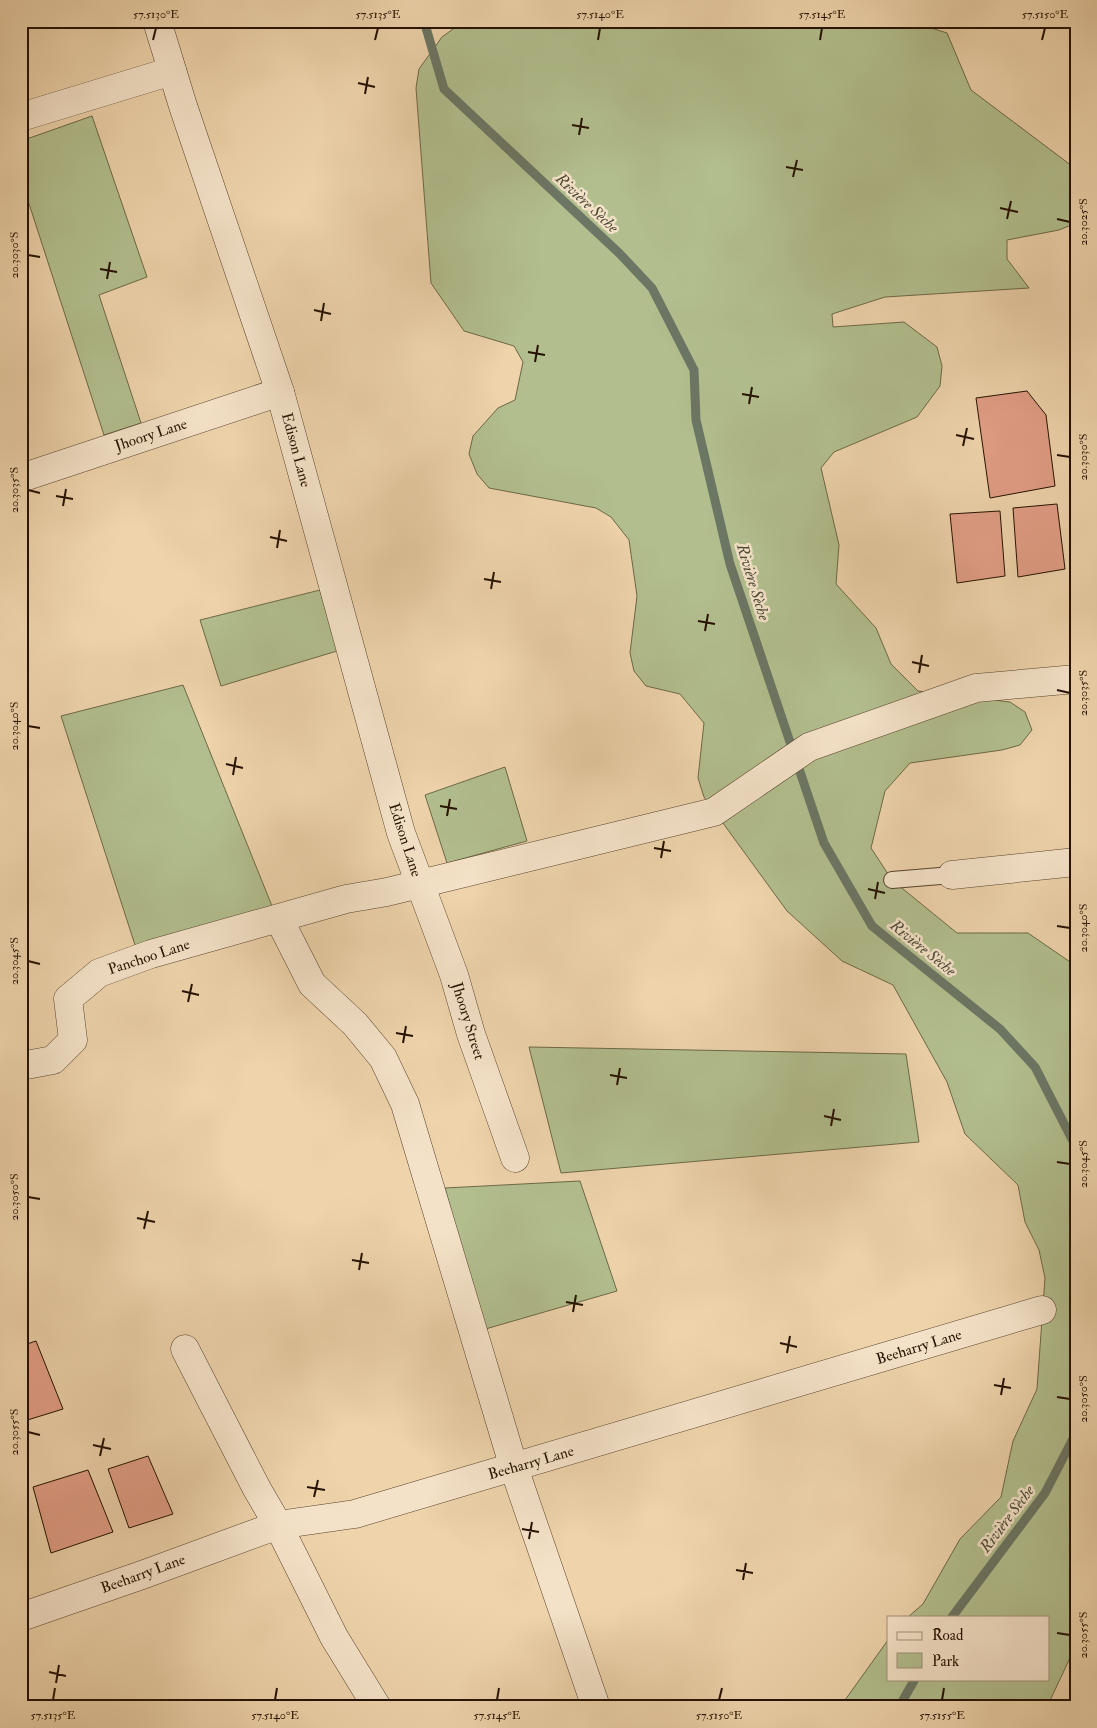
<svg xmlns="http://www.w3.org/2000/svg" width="1097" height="1728" font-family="'IM FELL Double Pica',serif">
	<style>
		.green { fill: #b2be8e; stroke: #6c6847 }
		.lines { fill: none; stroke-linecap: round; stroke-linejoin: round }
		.stream { stroke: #6b7664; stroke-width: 9 }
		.building { fill: #e19e86; stroke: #251200 }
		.service-casing { stroke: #57422b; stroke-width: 18 }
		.minor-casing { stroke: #57422b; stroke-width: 29 }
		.service { stroke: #f4e2c8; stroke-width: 16 }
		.minor { stroke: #f4e2c8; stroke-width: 28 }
		.ticks { fill: none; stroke: #251200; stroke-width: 2 }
		.labels { text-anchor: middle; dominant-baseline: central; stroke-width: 5; stroke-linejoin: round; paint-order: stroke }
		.street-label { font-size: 15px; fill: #251200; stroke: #f4e2c8 }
		.water-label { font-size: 16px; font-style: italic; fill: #4e4c3a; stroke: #f4e2c8 }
		.neatline { fill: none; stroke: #251200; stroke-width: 2 }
		.ticks-label { font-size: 12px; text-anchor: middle; fill: #251200 }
	</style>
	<rect width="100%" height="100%" fill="#eed3ab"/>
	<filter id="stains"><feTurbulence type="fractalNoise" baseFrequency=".004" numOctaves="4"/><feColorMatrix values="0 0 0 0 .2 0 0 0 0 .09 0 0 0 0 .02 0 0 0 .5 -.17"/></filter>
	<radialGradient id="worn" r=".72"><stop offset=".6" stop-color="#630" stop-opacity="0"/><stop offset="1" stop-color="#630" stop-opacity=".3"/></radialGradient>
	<g class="green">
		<path d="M464,21H909L947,33L971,90L1076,169V223L1059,230L1007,240V259L1029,288L885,297L832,314L833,327L904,322L937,347L942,366L940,386L917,417L834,452L821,468L839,545L836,584L876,628L891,664L918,691L1010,702L1025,712L1032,730L1020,745L1002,750L910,763L885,791L871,848L892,880L957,933H1028L1076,966V1621L1069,1660L1047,1707H840L888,1640V1679H1048V1617H908L923,1604L960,1539L1001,1497L1013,1441L1037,1389L1045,1278L1039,1250L1025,1222L1018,1185L965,1134L947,1082L893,985L842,961L787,911L704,797L698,778L704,723L680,694L646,686L634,671L630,653L637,596L629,540L611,517L596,508L489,488L477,474L469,454L473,436L498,408L515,400L523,362L514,346L464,331L431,283L416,88L419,69L442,37Z"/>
		<path d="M92,116L147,277L99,295L141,423L104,435L21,179V141Z"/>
		<path d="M320,590L337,651L221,686L200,620Z"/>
		<path d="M183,685L272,906L135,945L61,716Z"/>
		<path d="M505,767L527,841L447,863L425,795Z"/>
		<path d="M529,1047L906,1054L919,1142L561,1173Z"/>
		<path d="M580,1181L617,1291L482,1330L445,1188Z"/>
	</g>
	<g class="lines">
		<g class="stream">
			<path d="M424,21L444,89L619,253L652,288L694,370L696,420L730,564L824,843L872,926L1000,1029L1035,1067L1076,1147"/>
			<path d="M952,1617L1045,1493L1076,1433"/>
			<path d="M899,1707L915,1679"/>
		</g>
	</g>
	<g class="building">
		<path d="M1027,391L1046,415L1055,486L990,498L976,398Z"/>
		<path d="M1057,504L1065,569L1018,577L1013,508Z"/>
		<path d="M1000,511L1005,576L957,583L950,514Z"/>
		<path d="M36,1341L63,1409L21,1422V1346Z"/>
		<path d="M148,1456L173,1514L129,1528L108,1469Z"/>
		<path d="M88,1470L113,1532L51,1553L33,1487Z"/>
	</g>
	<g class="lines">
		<g class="service-casing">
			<path id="service" d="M892,880L952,875"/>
		</g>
		<g class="minor-casing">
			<g id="minor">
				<path d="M157,21L183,106L280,392L401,833L454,975L471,1034L515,1158"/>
				<path d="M21,117L172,71"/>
				<path d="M21,478L280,392"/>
				<path d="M952,875L1076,862"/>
				<path d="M279,919L312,984L355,1024L383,1058L405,1104L514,1468L596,1707"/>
				<path d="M21,1066L53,1060L73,1040L68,999L99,973L151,954L346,899L387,892L714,812L809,747L976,688L1076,679"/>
				<path d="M185,1349L257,1489L278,1525L334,1637L377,1707"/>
				<path d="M21,1617L142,1575L278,1525L355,1514L1042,1310"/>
			</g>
		</g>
		<use href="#service" class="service"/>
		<use href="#minor" class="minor"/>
	</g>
	<path class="ticks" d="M153,40L156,28M375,40L378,28M598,40L600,28M820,40L822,28M1042,40L1045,28M358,83L375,87M365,94L368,77M572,125L589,128M579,135L582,118M786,167L803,170M793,177L797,160M1000,208L1018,212M1007,219L1011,201M1057,219L1070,222M28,255L40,257M100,269L117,272M107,279L110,262M314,310L331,314M321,321L324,303M528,352L545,355M535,362L538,345M742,394L759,397M749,404L752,387M956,435L974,439M963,446L967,428M1057,455L1070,457M28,490L40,493M56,496L73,499M63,506L66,489M270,537L287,541M277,548L280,530M484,579L501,582M491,589L494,572M698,621L715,624M705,631L708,614M912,662L929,666M919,673L922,655M1057,690L1070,693M28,726L40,728M226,764L243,768M233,775L236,757M440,806L457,809M447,816L450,799M654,848L671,851M661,858L664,841M868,889L885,893M875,899L878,882M1057,926L1070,928M28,961L40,964M182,991L199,995M188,1002L192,984M396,1033L413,1036M403,1043L406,1026M610,1075L627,1078M617,1085L620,1068M824,1116L841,1120M831,1126L834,1109M1057,1162L1070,1164M28,1197L40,1199M137,1218L155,1222M144,1229L148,1211M352,1260L369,1263M359,1270L362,1253M566,1302L583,1305M573,1312L576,1295M780,1343L797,1347M787,1353L790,1336M994,1385L1011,1388M1001,1395L1004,1378M1057,1397L1070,1399M28,1432L40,1435M93,1445L111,1449M100,1456L104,1438M307,1487L325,1490M314,1497L318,1480M522,1529L539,1532M529,1539L532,1522M736,1570L753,1573M743,1580L746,1563M1057,1633L1070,1635M49,1672L66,1676M56,1683L59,1665M53,1700L55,1688M275,1700L277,1688M497,1700L499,1688M719,1700L722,1688M942,1700L944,1688"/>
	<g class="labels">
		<g class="street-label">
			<text transform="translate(151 435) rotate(-18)">Jhoory Lane</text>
			<text transform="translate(296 450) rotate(75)">Edison Lane</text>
			<text transform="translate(405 840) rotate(72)">Edison Lane</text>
			<text transform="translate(149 957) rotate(-18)">Panchoo Lane</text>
			<text transform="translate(468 1021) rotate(73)">Jhoory Street</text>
			<text transform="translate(919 1347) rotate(-17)">Beeharry Lane</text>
			<text transform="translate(531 1463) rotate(-16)">Beeharry Lane</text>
			<text transform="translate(143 1574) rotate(-20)">Beeharry Lane</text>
		</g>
		<g class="water-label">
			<text transform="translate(587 203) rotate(43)">Rivière Sèche</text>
			<text transform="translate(753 582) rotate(73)">Rivière Sèche</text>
			<text transform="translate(923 948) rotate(39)">Rivière Sèche</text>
			<text transform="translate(1007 1519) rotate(-53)">Rivière Sèche</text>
		</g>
	</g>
	<rect width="1097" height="1728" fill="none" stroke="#eed3ab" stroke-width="55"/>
	<rect x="887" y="1616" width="162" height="65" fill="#f4e2c8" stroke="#a18f78"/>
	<rect x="897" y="1632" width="25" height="8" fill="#f4e2c8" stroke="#a18f78"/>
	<text x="932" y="1640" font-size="15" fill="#251200">Road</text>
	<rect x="897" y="1653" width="25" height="15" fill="#b2be8e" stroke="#a18f78"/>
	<text x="932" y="1666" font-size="15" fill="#251200">Park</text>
	<rect x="28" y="28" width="1042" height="1672" class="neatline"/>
	<g class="ticks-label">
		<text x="156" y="18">57.5130°E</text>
		<text x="378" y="18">57.5135°E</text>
		<text x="600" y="18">57.5140°E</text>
		<text x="822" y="18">57.5145°E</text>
		<text x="1045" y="18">57.5150°E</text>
		<text transform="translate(1083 222) rotate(-90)" y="4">20.3025°S</text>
		<text transform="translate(14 255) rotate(-90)" y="4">20.3030°S</text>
		<text transform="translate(1083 457) rotate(-90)" y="4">20.3030°S</text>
		<text transform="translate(14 490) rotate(-90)" y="4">20.3035°S</text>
		<text transform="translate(1083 693) rotate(-90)" y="4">20.3035°S</text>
		<text transform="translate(14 726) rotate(-90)" y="4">20.3040°S</text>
		<text transform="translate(1083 928) rotate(-90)" y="4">20.3040°S</text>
		<text transform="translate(14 961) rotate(-90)" y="4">20.3045°S</text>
		<text transform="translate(1083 1164) rotate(-90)" y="4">20.3045°S</text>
		<text transform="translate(14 1197) rotate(-90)" y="4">20.3050°S</text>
		<text transform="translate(1083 1399) rotate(-90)" y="4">20.3050°S</text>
		<text transform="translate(14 1432) rotate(-90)" y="4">20.3055°S</text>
		<text transform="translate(1083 1635) rotate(-90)" y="4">20.3055°S</text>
		<text x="53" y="1719">57.5135°E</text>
		<text x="275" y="1719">57.5140°E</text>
		<text x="497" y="1719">57.5145°E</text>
		<text x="719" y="1719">57.5150°E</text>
		<text x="942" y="1719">57.5155°E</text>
	</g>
	<rect width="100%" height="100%" filter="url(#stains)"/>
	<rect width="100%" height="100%" fill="url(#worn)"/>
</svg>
